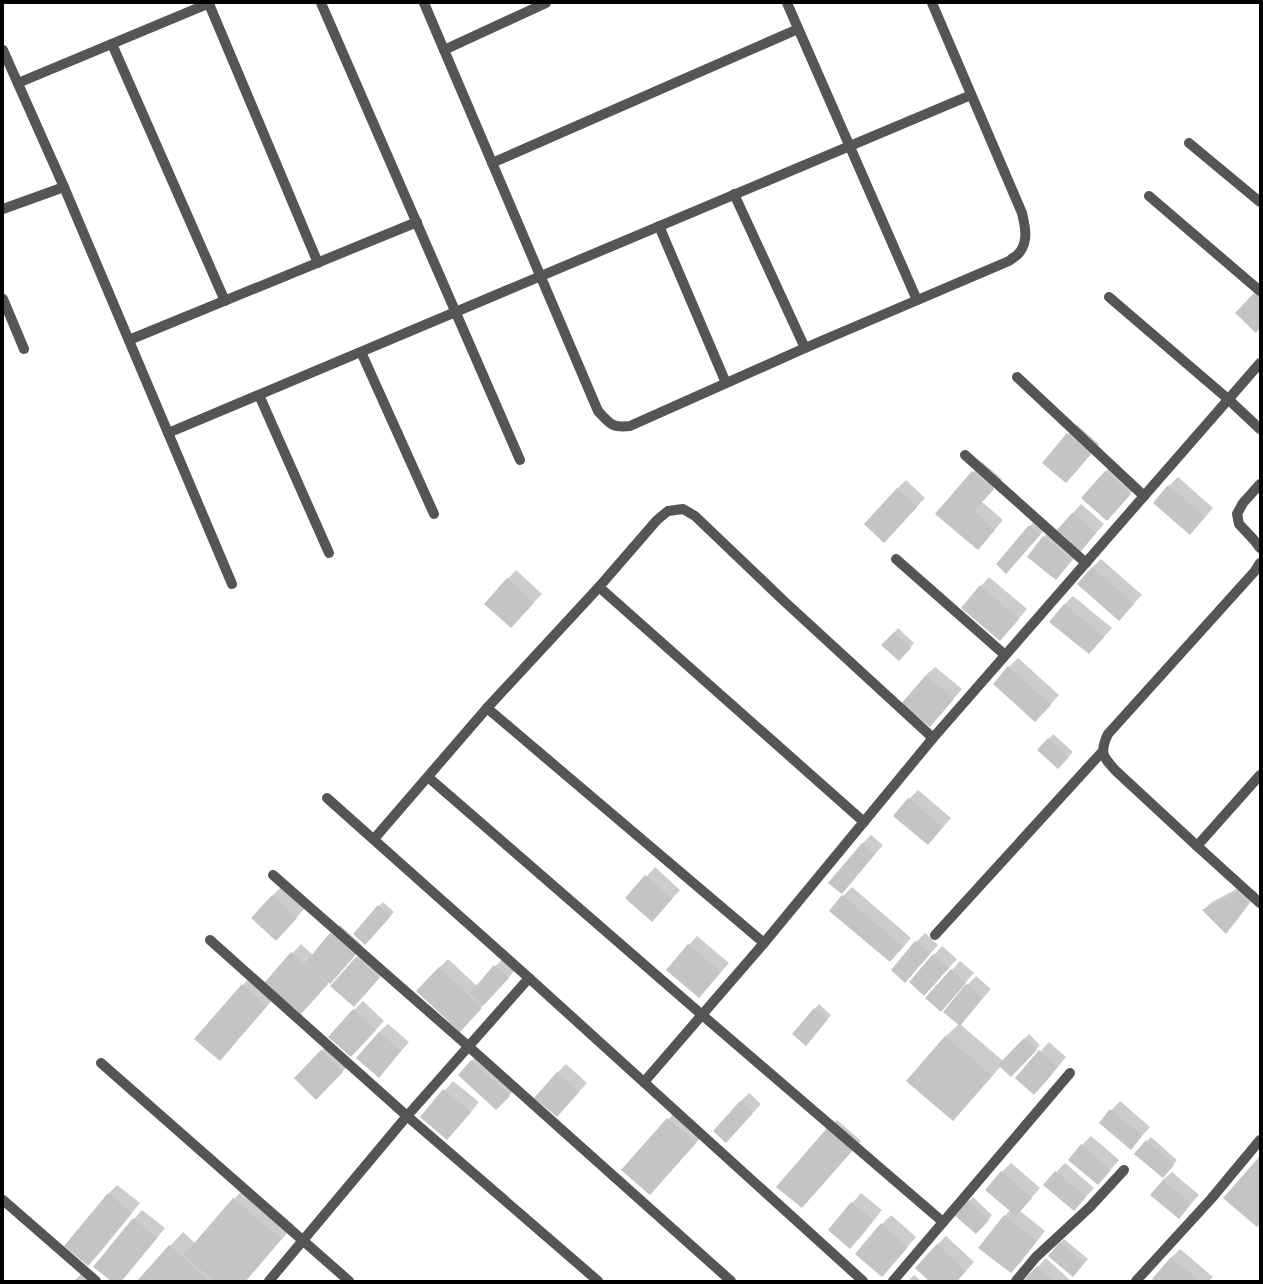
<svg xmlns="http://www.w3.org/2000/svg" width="1263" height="1284" font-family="Overpass,sans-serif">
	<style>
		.shadow { fill: #0003 }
		.building { fill: #c4c4c4 }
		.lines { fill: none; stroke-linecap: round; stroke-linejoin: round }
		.minor { stroke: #555; stroke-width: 10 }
	</style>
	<rect width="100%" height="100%" fill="#fff"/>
	<g class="shadow">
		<path d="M1077,425L1099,444L1075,473L1043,463Z"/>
		<path d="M982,462L1002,479L982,502L1003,520L986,540L937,514Z"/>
		<path d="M1114,463L1139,484L1115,511L1105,472Z"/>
		<path d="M1178,477L1213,508L1198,525L1169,486Z"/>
		<path d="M906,480L925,498L893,533L897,489Z"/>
		<path d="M1081,504L1104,524L1056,579L1044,537L1052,528L1071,543L1072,542L1058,530Z"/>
		<path d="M1039,517L1048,526L1006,573L1030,526Z"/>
		<path d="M1101,559L1142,595L1119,619L1092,568Z"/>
		<path d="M516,570L542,594L519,618L508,579Z"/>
		<path d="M989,577L1027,609L1000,640L981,586Z"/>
		<path d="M1073,596L1112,628L1089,653L1064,605Z"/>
		<path d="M898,628L914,643L903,656L894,633Z"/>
		<path d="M1018,658L1059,695L1044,712L1009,667Z"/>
		<path d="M935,667L962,689L938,717L926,675Z"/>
		<path d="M1053,734L1073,752L1058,767L1039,750Z"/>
		<path d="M918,790L951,818L928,844L909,799Z"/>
		<path d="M871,835L883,845L841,893L862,844Z"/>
		<path d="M655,867L680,890L660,912L627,898Z"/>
		<path d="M1246,884L1257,893L1235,923L1226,932L1203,910L1212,902Z"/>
		<path d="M281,887L305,908L285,930L272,896Z"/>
		<path d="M852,887L911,938L899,952L843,896Z"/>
		<path d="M383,902L394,912L369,940L379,906Z"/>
		<path d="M340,925L363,946L339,974L330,983L329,982L310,1004L266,982L301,944L313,955Z"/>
		<path d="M925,933L938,945L905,982L916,942Z"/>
		<path d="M697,936L729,963L699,997L689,945Z"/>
		<path d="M942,946L957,959L932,986L934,955Z"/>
		<path d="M365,949L387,969L363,997L356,958Z"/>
		<path d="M504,957L517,968L468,1022L439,968L448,959L477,986Z"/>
		<path d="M960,961L974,973L949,1001L952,970Z"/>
		<path d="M251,976L275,997L228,1051L243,985Z"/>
		<path d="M976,976L991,989L960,1024L1003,1061L1029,1034L1040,1045L1015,1072L1001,1066L966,1106L953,1120L907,1081L946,1036L959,1024L967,985Z"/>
		<path d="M363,1001L384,1021L360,1047L354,1010Z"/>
		<path d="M819,1004L831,1015L810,1040L793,1034Z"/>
		<path d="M388,1024L409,1042L387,1067L379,1032Z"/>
		<path d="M330,1042L351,1063L316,1098L295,1078Z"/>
		<path d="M1049,1042L1066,1057L1043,1085L1016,1078Z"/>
		<path d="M480,1052L518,1086L505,1100L472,1061Z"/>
		<path d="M566,1064L587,1083L565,1107L557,1073Z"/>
		<path d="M453,1081L479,1102L456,1130L421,1117Z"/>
		<path d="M749,1093L761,1104L735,1132L740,1102Z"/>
		<path d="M1120,1101L1150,1127L1131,1148L1100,1123Z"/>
		<path d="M677,1110L704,1134L658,1185L622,1170Z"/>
		<path d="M837,1120L861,1141L810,1198L828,1129Z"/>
		<path d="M1091,1136L1119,1160L1098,1184L1082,1145Z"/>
		<path d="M1151,1137L1177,1160L1167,1173L1147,1141Z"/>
		<path d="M1011,1163L1040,1188L1020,1211L1045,1231L1020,1263L1011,1272L980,1247L1010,1210L1002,1172Z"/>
		<path d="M1065,1163L1094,1188L1074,1210L1044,1185Z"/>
		<path d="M1172,1172L1199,1195L1179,1217L1163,1180Z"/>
		<path d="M117,1185L140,1203L97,1256L88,1264L108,1194Z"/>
		<path d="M247,1185L294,1225L246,1281H138L183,1232L195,1243L234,1199Z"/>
		<path d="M861,1193L882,1210L859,1239L850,1247L829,1230Z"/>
		<path d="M973,1197L992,1215L981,1229L969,1201Z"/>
		<path d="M142,1210L165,1228L126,1276L121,1281H112L134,1219Z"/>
		<path d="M891,1215L916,1237L882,1275V1224Z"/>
		<path d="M946,1236L974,1262L957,1281H931L937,1245Z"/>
		<path d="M1064,1239L1088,1259L1077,1272L1060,1243Z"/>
		<path d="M1180,1249L1213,1277L1209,1281H1157L1171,1258Z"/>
		<path d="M1046,1258L1071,1281H1025Z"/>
		<path d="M84,1271L97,1281H74Z"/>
		<path d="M914,1275L921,1281H908Z"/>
	</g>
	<g class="building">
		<path d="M1255,292L1260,297V328L1256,333L1235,313Z"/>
		<path d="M1067,433L1091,454L1066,483L1042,463Z"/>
		<path d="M972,471L994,489L974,511L995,530L978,550L935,514Z"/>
		<path d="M1105,471L1131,494L1107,521L1081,498Z"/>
		<path d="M1168,485L1205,517L1190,535L1153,503Z"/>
		<path d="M897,488L917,507L884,543L864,524Z"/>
		<path d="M1072,513L1096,533L1081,551L1057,530Z"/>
		<path d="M1029,525L1040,535L1006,574L996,564Z"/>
		<path d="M1043,536L1072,560L1056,580L1027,557Z"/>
		<path d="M1092,567L1134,604L1119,621L1077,584Z"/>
		<path d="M507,578L534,603L511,628L484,604Z"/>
		<path d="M980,585L1019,619L1000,641L961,608Z"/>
		<path d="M1064,604L1104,637L1089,654L1049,622Z"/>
		<path d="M894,632L911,648L899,661L881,645Z"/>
		<path d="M1008,666L1051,705L1035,722L993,684Z"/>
		<path d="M926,675L954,699L930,727L901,704Z"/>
		<path d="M1048,738L1069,757L1058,769L1037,750Z"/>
		<path d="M908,798L943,827L928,845L893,816Z"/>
		<path d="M862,843L875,854L842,894L828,883Z"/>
		<path d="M645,875L672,899L652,922L625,898Z"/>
		<path d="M1237,892L1249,902L1226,934L1202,910Z"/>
		<path d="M272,895L297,918L276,941L251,918Z"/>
		<path d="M842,895L903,947L890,962L829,911Z"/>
		<path d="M378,905L391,916L365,945L353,934Z"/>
		<path d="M330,933L355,955L330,984L306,964L328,984L301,1014L264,983L291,952L304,964Z"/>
		<path d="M915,941L930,954L905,983L891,970Z"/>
		<path d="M688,944L721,972L699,998L666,970Z"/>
		<path d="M933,954L949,968L924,996L909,982Z"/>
		<path d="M356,957L379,978L354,1007L330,986Z"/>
		<path d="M494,965L509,978L484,1005L470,993Z"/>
		<path d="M439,967L482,1008L460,1032L416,991Z"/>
		<path d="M951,969L966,983L941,1012L925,998Z"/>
		<path d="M242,984L267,1006L220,1061L194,1039Z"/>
		<path d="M966,984L983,998L960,1026L943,1012Z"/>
		<path d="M814,1008L828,1019L806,1046L792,1034Z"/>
		<path d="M353,1009L376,1030L351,1057L328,1037Z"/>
		<path d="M379,1032L401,1051L379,1078L356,1058Z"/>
		<path d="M945,1036L992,1076L953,1121L906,1081Z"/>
		<path d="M1024,1038L1037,1050L1011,1077L998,1065Z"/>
		<path d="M321,1050L343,1072L316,1100L294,1078Z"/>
		<path d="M1039,1050L1058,1067L1034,1095L1015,1078Z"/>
		<path d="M471,1060L510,1096L496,1110L458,1075Z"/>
		<path d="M557,1072L579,1092L557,1117L534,1098Z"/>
		<path d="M443,1089L471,1112L447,1140L420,1117Z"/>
		<path d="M740,1101L753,1113L726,1143L713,1131Z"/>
		<path d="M1110,1109L1142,1136L1131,1150L1099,1123Z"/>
		<path d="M667,1118L696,1143L650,1195L621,1170Z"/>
		<path d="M827,1128L853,1150L802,1208L776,1187Z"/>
		<path d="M1146,1140L1174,1165L1163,1178L1134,1154Z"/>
		<path d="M1081,1144L1111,1170L1098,1185L1068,1160Z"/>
		<path d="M1260,1156V1224L1257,1227L1223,1198Z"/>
		<path d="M1001,1171L1032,1198L1016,1216L985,1190Z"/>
		<path d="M1055,1171L1086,1197L1074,1211L1043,1185Z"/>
		<path d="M1163,1180L1191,1204L1179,1219L1150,1195Z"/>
		<path d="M108,1193L132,1213L88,1266L64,1246Z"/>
		<path d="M233,1198L281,1239L245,1281H214L184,1255Z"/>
		<path d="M968,1200L989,1220L976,1234L955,1216Z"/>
		<path d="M851,1202L873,1220L850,1249L828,1230Z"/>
		<path d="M1004,1215L1037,1241L1011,1273L978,1248Z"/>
		<path d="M133,1218L157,1238L121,1281H111L93,1267Z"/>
		<path d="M881,1223L908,1247L882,1277L855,1254Z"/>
		<path d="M1060,1242L1084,1263L1073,1277L1048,1256Z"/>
		<path d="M937,1244L966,1271L957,1281H929L915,1268Z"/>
		<path d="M169,1245L209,1281H137Z"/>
		<path d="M1171,1257L1199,1281H1155L1152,1279Z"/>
		<path d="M1037,1266L1053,1281H1023Z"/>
	</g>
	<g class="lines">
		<g class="minor">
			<path d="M321,3L520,460"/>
			<path d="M424,3L598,411C610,424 612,428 630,426L805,348L1009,261C1012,258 1017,256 1019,253C1029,241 1025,226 1022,213L932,3"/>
			<path d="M787,3L917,300"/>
			<path d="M209,4L318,263"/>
			<path d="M112,44L225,301"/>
			<path d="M3,50L64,187L232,584"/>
			<path d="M444,50L546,3"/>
			<path d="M18,83L210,3"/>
			<path d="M1189,143L1260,202"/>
			<path d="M492,163L798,29"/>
			<path d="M734,194L805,348"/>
			<path d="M1149,196L1260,291"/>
			<path d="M3,209L64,187"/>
			<path d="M659,226L726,383"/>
			<path d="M1109,297L1228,399L1260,429"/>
			<path d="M3,299L24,349"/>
			<path d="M129,340L417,222"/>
			<path d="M361,352L434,514"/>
			<path d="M1017,377L1144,496"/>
			<path d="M259,395L329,553"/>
			<path d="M168,433L971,95"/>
			<path d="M965,455L1086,563"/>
			<path d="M1260,484L1243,503L1237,514L1239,524L1254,540L1260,548"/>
			<path d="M896,559L1005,655"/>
			<path d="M1260,563L1255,571L1108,734C1099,753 1103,757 1116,771L1197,846L1260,903"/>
			<path d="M599,587L864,822"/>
			<path d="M487,708L764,943"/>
			<path d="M428,777L701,1014L943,1222"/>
			<path d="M327,798L529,978L863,1281"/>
			<path d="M374,839L487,708L599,587L657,520L668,511L683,509L695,516L785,602L933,738"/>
			<path d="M1197,846L1260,775"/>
			<path d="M273,875L468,1046L731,1281"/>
			<path d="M935,935L1102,752"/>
			<path d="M210,940L407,1116L598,1281"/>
			<path d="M101,1063L349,1281"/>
			<path d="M644,1082L764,943L933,738L1260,363"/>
			<path d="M3,1200L96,1281"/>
			<path d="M269,1281L407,1116L529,978"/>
			<path d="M893,1281L1070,1073"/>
			<path d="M1016,1281L1036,1257L1090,1207L1124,1170"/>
			<path d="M1136,1281L1211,1199L1260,1140"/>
		</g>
	</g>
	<rect width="1263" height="1284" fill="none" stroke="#000000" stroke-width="8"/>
</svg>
